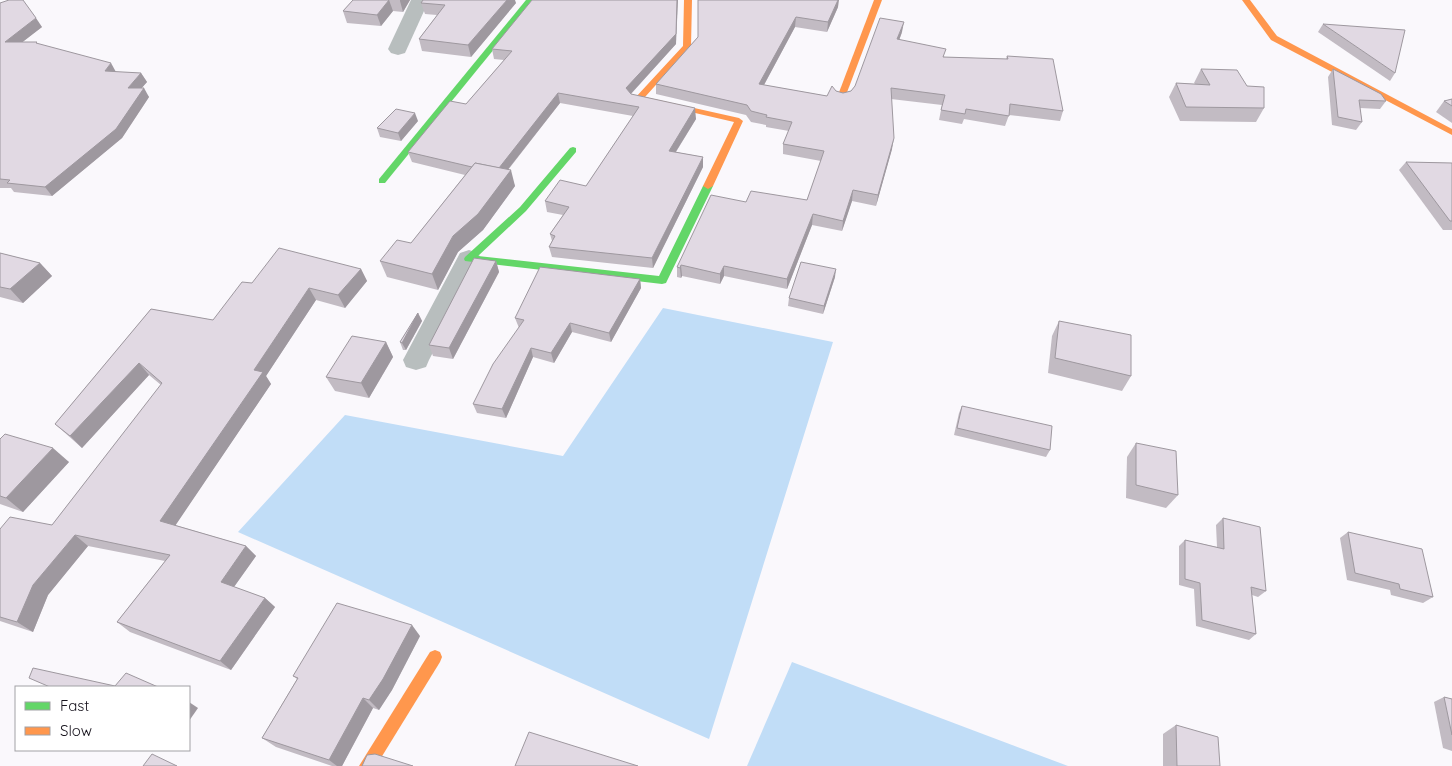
<svg xmlns="http://www.w3.org/2000/svg" width="1452" height="766" viewBox="0 0 1452 766" font-family="Quicksand,sans-serif">
  <style>
    .water { fill: #c1ddf7 }
    .lines { fill: none; stroke-linecap: round; stroke-linejoin: round }
    .street { fill: #b8bebe; fill-rule: evenodd }
    .fast { fill: #63d668; fill-rule: evenodd }
    .slow { fill: #ff974d; fill-rule: evenodd }
    .wall { fill: #c2bbc3 }
    .shaded-wall { fill: #9e989f }
    .building { fill: #e1d9e3; stroke: #9e989f }
  </style>
  <rect width="100%" height="100%" fill="#faf8fc"/>
  <g class="water">
    <path d="M663,308L833,342L709,739L238,532L345,415L563,456Z"/>
    <path d="M792,662L1068,766H747Z"/>
  </g>
  <g class="lines">
    <g class="street">
      <path d="M411,0H429L405,53L398,55L391,53L388,49Z"/>
      <path d="M469,250L478,253L481,259L429,360L426,367L416,370L406,367L403,360L460,253Z"/>
    </g>
    <g class="fast">
      <path d="M526,0H534L385,183H379V179Z"/>
      <path d="M573,147L576,148V152L526,211L478,256L659,276L703,186L708,183L711,184L713,186L666,283L662,284L465,261L464,259L465,257L520,207L570,148Z"/>
    </g>
    <g class="slow">
      <path d="M684,0H692L691,46L645,97L739,118L743,121L713,186L708,189L703,186L734,122L639,100L635,98L683,46Z"/>
      <path d="M874,0H882L846,95L842,97H839L838,95Z"/>
      <path d="M1242,0H1250L1277,36L1452,129V135L1271,40Z"/>
      <path d="M435,650L440,652L442,657L440,662L376,766H359L430,652Z"/>
    </g>
  </g>
  <g class="wall">
    <path d="M353,0H410L403,12L393,11L381,26L347,23L343,11Z"/>
    <path d="M0,3L42,27L22,42L38,44L116,72L141,73L147,82L141,88L149,97L122,138L52,196L14,192L11,188H0Z"/>
    <path d="M421,3H516L471,57L422,51L419,39L437,15L425,14Z"/>
    <path d="M838,7L827,32L795,27L764,85L827,96L836,91L843,93L851,91L902,32L899,40L945,57L1006,59L1007,56L1063,111L1060,121L1009,115L1005,126L964,119L962,124L939,120L942,105L891,99L892,149L876,206L852,201L842,231L812,225L787,289L724,276L720,284L682,276L681,278L677,277V267L746,202L807,200L821,161L783,154V144L789,131L766,127V125L751,122L746,115L656,94V84L698,37Z"/>
    <path d="M1323,24L1395,73L1390,81L1318,32Z"/>
    <path d="M676,44L631,94L696,119L676,152L703,157V167L653,268L552,257L549,247L552,241L550,234L563,215L547,212L545,201L586,186L633,116L560,103L508,170L515,186L483,230L458,252L438,290L387,277L380,261L411,243L465,175L412,162L408,152L466,104L504,60L494,59L492,49Z"/>
    <path d="M1201,69L1247,86L1264,108L1256,122L1180,121L1169,97L1176,83L1195,84L1194,83Z"/>
    <path d="M1333,69L1386,101L1380,109L1360,108L1362,122L1356,130L1332,125L1328,77Z"/>
    <path d="M1452,99V123L1436,112L1444,101Z"/>
    <path d="M418,121L401,141L380,137L377,128Z"/>
    <path d="M1406,162L1452,163V230H1443L1399,170Z"/>
    <path d="M0,253L40,263L52,276L23,303L0,297Z"/>
    <path d="M496,261L499,272L453,359L433,356L429,345Z"/>
    <path d="M361,269L367,281L345,308L316,300L266,376L271,384L175,525L246,546L256,556L234,587L265,598L275,607L231,670L130,632L117,622L165,561L88,546L48,595L33,632L0,621V529L52,525L161,385L149,375L82,448L55,424L151,309L213,320L252,283Z"/>
    <path d="M835,277L823,314L788,306L789,298Z"/>
    <path d="M640,279L641,288L611,342L572,332L554,363L533,357L506,418L477,413L473,404L519,328L515,318Z"/>
    <path d="M418,313L422,321L406,350H403L400,342Z"/>
    <path d="M1059,321L1131,376L1122,391L1048,373L1052,336Z"/>
    <path d="M386,342L393,357L369,398L335,391L326,377Z"/>
    <path d="M962,406L1050,450L1046,457L954,435L959,413Z"/>
    <path d="M0,439L69,462L23,512L0,504Z"/>
    <path d="M1136,443L1178,495L1166,508L1126,498L1127,457Z"/>
    <path d="M1223,518L1266,591L1258,597L1252,595L1256,634L1249,640L1196,626L1194,589L1179,585V546L1185,540L1217,547L1216,525Z"/>
    <path d="M1348,532L1433,597L1423,603L1391,595L1390,590L1347,580L1340,538Z"/>
    <path d="M420,636L392,690L379,710L373,708L342,766H332L276,747L262,738L297,679L293,676Z"/>
    <path d="M1444,697L1452,699V751L1443,748L1434,702Z"/>
    <path d="M1176,725L1220,766H1163V734Z"/>
  </g>
  <g class="shaded-wall">
    <path d="M389,0L393,11L381,26L377,15Z"/>
    <path d="M400,0H410L403,12L400,1Z"/>
    <path d="M507,0H515L516,3L471,57L468,45Z"/>
    <path d="M677,0H678L676,44L627,98L626,88Z"/>
    <path d="M838,0H839L838,7L827,32L828,22Z"/>
    <path d="M796,17L795,27L759,94V84Z"/>
    <path d="M36,18L42,27L11,51L5,42Z"/>
    <path d="M904,22L902,32L896,49L897,39Z"/>
    <path d="M111,63L116,72L105,71Z"/>
    <path d="M141,73L147,82L134,97L128,88Z"/>
    <path d="M144,88L149,97L122,138L52,196L45,187Z"/>
    <path d="M558,93L560,103L498,182L495,172Z"/>
    <path d="M695,108L696,119L670,161L669,151Z"/>
    <path d="M415,113L418,121L401,141L398,133Z"/>
    <path d="M894,138L892,149L876,206L878,195Z"/>
    <path d="M703,157V167L653,268L652,258Z"/>
    <path d="M511,170L515,186L483,230L458,252L438,290L432,274L453,236Z"/>
    <path d="M853,190L852,201L842,231L843,221Z"/>
    <path d="M813,214L812,225L787,289V279Z"/>
    <path d="M496,261L499,272L453,359L449,348Z"/>
    <path d="M40,263L52,276L23,303L10,289Z"/>
    <path d="M681,265L682,276L681,278L680,268Z"/>
    <path d="M724,266V276L720,284V274Z"/>
    <path d="M361,269L367,281L345,308L338,295Z"/>
    <path d="M836,269L835,277L823,314L824,306Z"/>
    <path d="M640,279L641,288L611,342L609,333Z"/>
    <path d="M309,288L316,300L266,376L271,384L171,532L160,521L254,370Z"/>
    <path d="M418,313L422,321L406,350L402,343Z"/>
    <path d="M570,323L572,332L554,363L551,353Z"/>
    <path d="M386,342L393,357L369,398L361,383Z"/>
    <path d="M531,348L533,357L506,418L502,409Z"/>
    <path d="M139,363L149,375L82,448L70,436Z"/>
    <path d="M53,448L69,462L23,512L6,498Z"/>
    <path d="M75,535L88,546L48,595L33,632L17,622L33,585Z"/>
    <path d="M246,546L256,556L231,591L221,582Z"/>
    <path d="M265,598L275,607L231,670L220,661Z"/>
    <path d="M412,625L420,636L392,690L379,710L369,700Z"/>
    <path d="M363,698L373,708L342,766H337L329,760Z"/>
    <path d="M189,702L198,708L189,721Z"/>
  </g>
  <g class="building">
    <path d="M9,0H23L36,18L5,42H37L36,43L111,63L105,71L141,73L128,88H144L116,129L45,187L7,183L10,180L0,179V3Z"/>
    <path d="M353,0H389L377,15L343,11Z"/>
    <path d="M423,0H507L468,45L419,39L445,5L421,3Z"/>
    <path d="M532,0H677L676,34L626,88L631,94L695,108L669,151L703,157L652,258L549,247L555,236L550,234L569,207L545,201L560,180L586,186L639,107L558,93L499,168L475,163L472,167L408,152L450,101L466,104L512,51L492,49Z"/>
    <path d="M698,0H838L828,22L796,17L759,84L827,96L832,86L836,91L843,93L851,91L855,86L880,18L904,22L897,39L946,49L943,57L1008,59L1007,56L1053,59L1063,111L1010,104L1009,116L966,109L965,114L941,110L945,95L891,88L894,138L878,195L853,190L843,221L813,214L787,279L724,266L720,274L681,265L680,268L677,267L711,195L746,202L751,191L807,200L824,151L783,144L792,122L766,117L767,115L751,111L747,105L656,84L698,37Z"/>
    <path d="M1323,24L1405,30L1395,73Z"/>
    <path d="M1201,69L1237,70L1247,86L1264,87V108L1186,107L1176,83L1210,85Z"/>
    <path d="M1333,69L1381,94L1386,101L1359,100L1362,122L1338,117Z"/>
    <path d="M1452,99V106L1444,101Z"/>
    <path d="M396,109L415,113L398,133L377,128Z"/>
    <path d="M1406,162L1452,163V221H1450Z"/>
    <path d="M475,163L511,170L478,214L453,236L432,274L380,261L397,240L411,243Z"/>
    <path d="M279,248L361,269L338,295L309,288L254,370L263,372L160,521L246,546L221,582L265,598L220,661L117,622L170,555L75,535L33,585L17,622L0,617V529L10,517L52,525L162,383L139,363L70,436L55,424L151,309L213,320L242,282L252,283Z"/>
    <path d="M0,253L40,263L10,289L0,287Z"/>
    <path d="M474,258L496,261L449,348L429,345Z"/>
    <path d="M801,262L836,269L824,306L789,298Z"/>
    <path d="M540,267L640,279L609,333L570,323L551,353L531,348L502,409L473,404L493,364L524,320L515,318Z"/>
    <path d="M418,313L402,343L400,342Z"/>
    <path d="M1059,321L1131,335V376L1055,358Z"/>
    <path d="M352,336L386,342L361,383L326,377Z"/>
    <path d="M962,406L1052,426L1050,450L957,428Z"/>
    <path d="M5,434L53,448L6,498L0,496V439Z"/>
    <path d="M1136,443L1176,451L1178,495L1136,485Z"/>
    <path d="M1223,518L1260,527L1266,591L1251,587L1256,634L1202,620L1200,583L1185,579V540L1224,549Z"/>
    <path d="M1348,532L1422,549L1433,597L1400,589L1399,584L1355,573Z"/>
    <path d="M337,603L412,625L383,679L369,700L363,698L329,760L262,738L298,678L293,676Z"/>
    <path d="M33,668L115,686L126,673L158,687H50L29,678Z"/>
    <path d="M1444,697L1452,699V735Z"/>
    <path d="M1176,725L1218,737L1220,766H1177Z"/>
    <path d="M529,732L638,766H515Z"/>
    <path d="M152,754L177,766H143Z"/>
    <path d="M375,754L413,766H362L367,755Z"/>
  </g>
  <rect x="15" y="686" width="175" height="65" fill="#ffffff" stroke="#a2a1a5"/>
  <rect x="25" y="702" width="25" height="8" fill="#63d668" stroke="#a2a1a5"/>
  <text x="60" y="711" font-size="15" fill="#17131d">Fast</text>
  <rect x="25" y="727" width="25" height="8" fill="#ff974d" stroke="#a2a1a5"/>
  <text x="60" y="736" font-size="15" fill="#17131d">Slow</text>
</svg>
